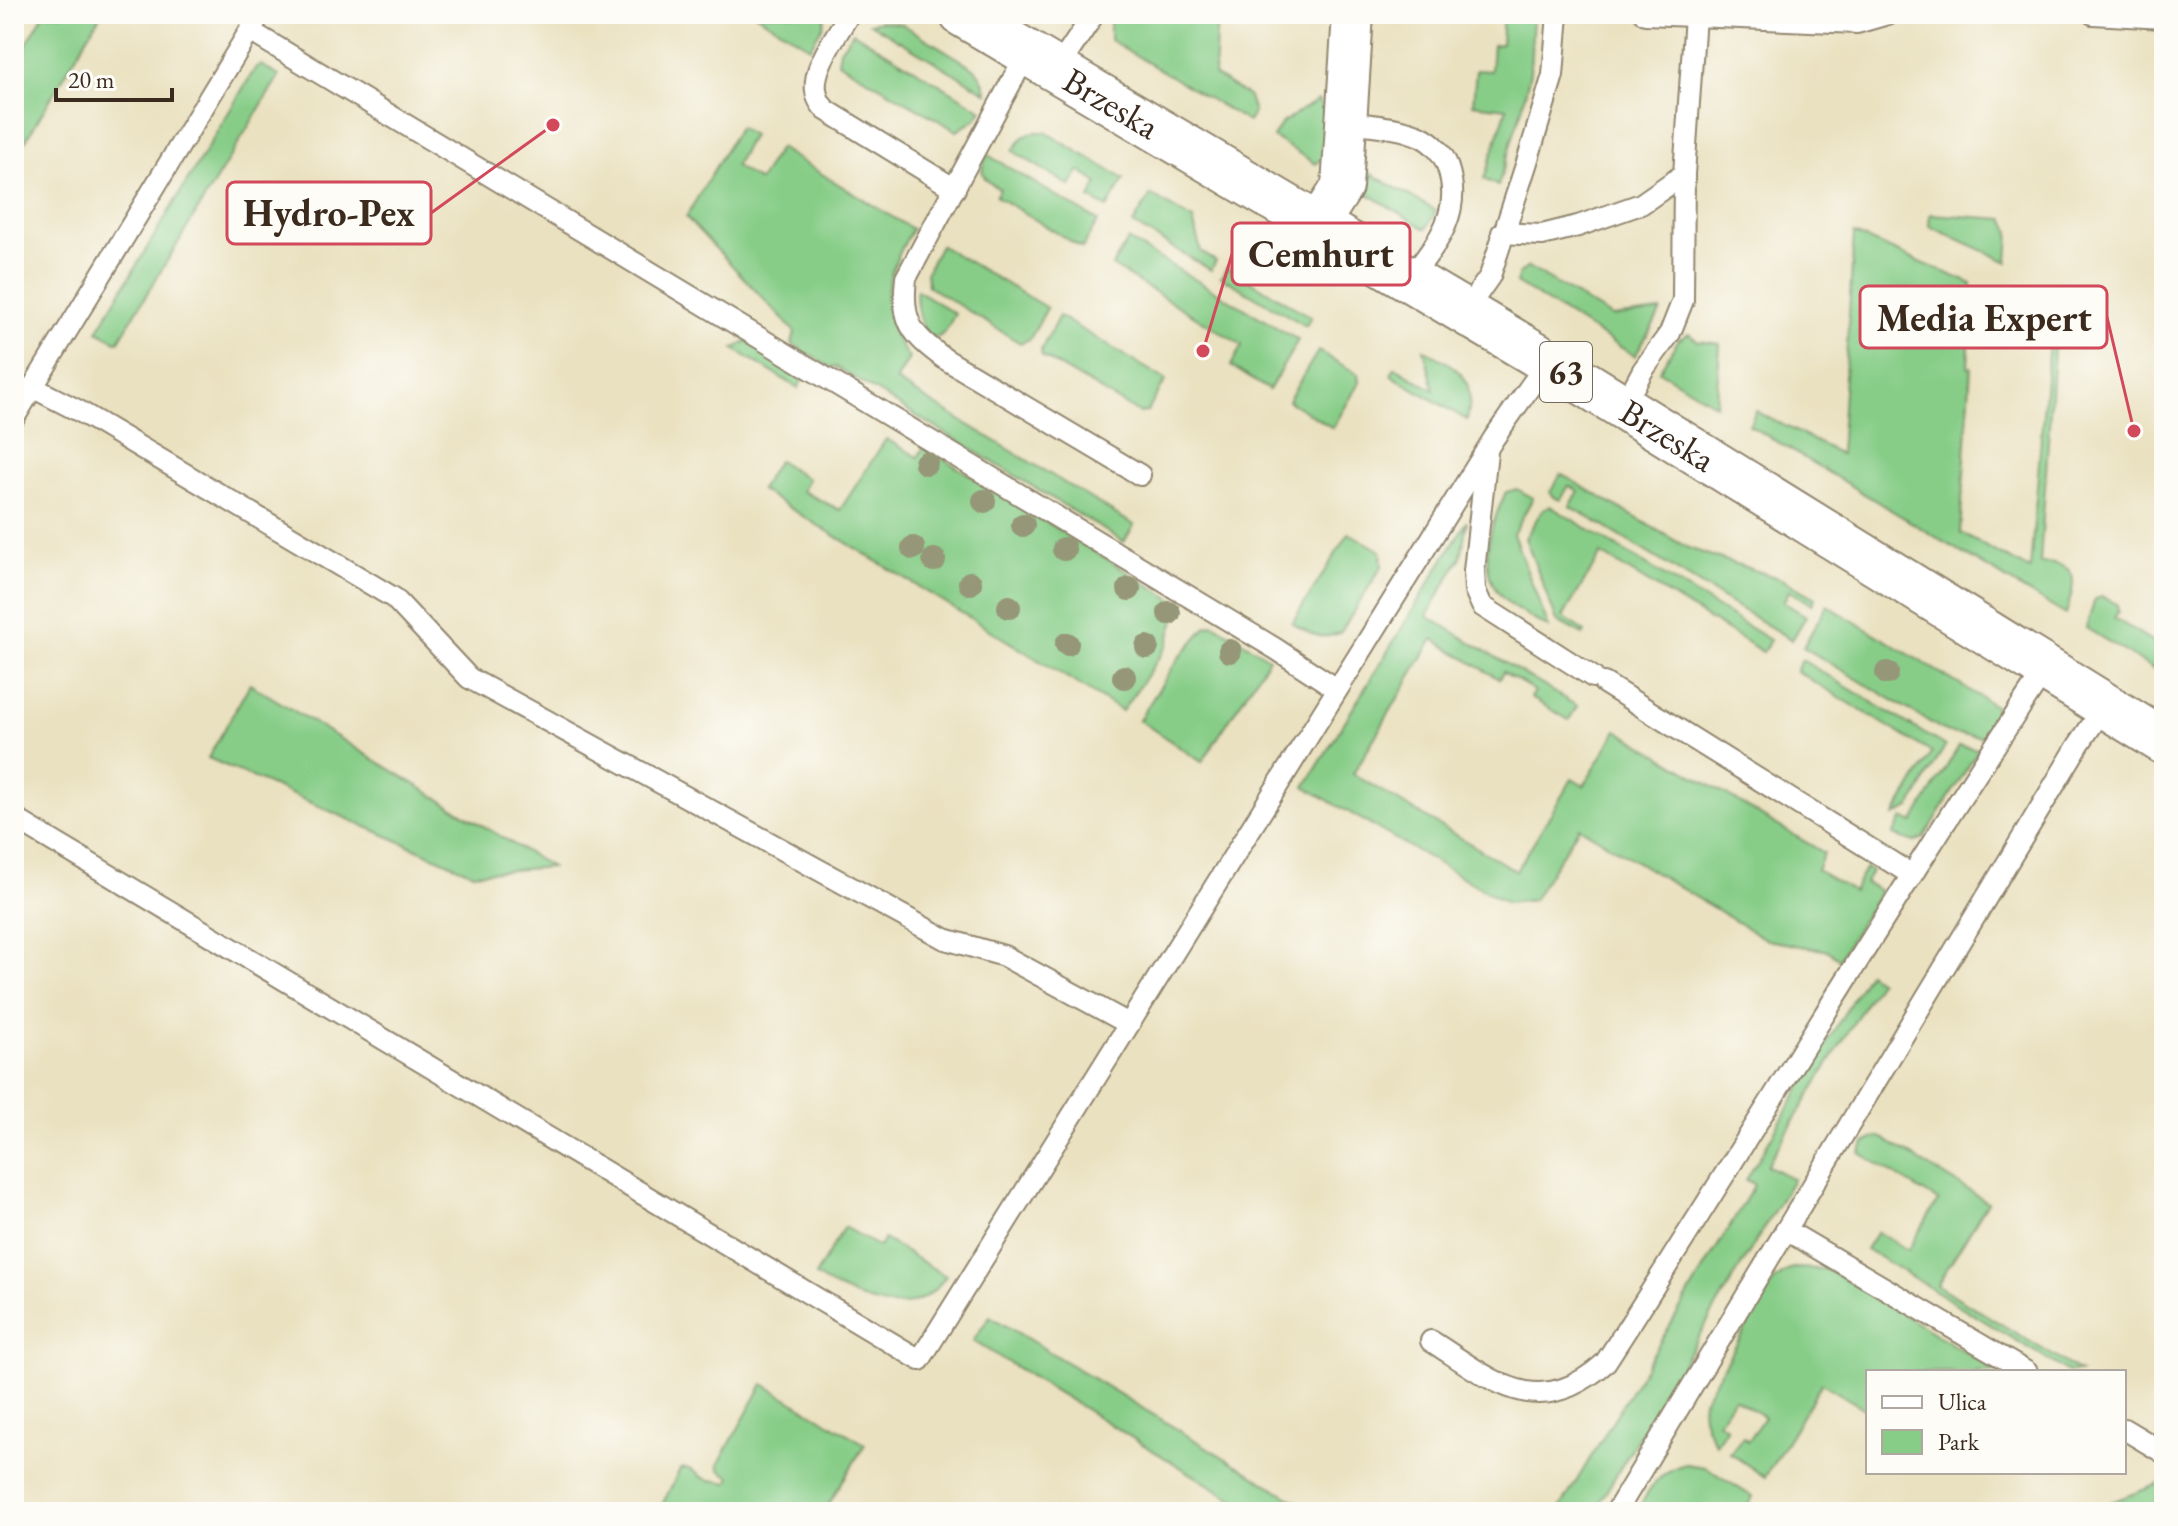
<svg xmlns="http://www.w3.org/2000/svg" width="2178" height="1526" viewBox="0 0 2178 1526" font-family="'EB Garamond',serif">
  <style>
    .green { fill: #87cd88; stroke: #617c53; stroke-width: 2 }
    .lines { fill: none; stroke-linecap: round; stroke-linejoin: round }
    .service-casing { stroke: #92866f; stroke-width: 24 }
    .minor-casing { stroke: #92866f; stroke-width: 44 }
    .primary-casing { stroke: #92866f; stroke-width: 48 }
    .service { stroke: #fff; stroke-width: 20 }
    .minor { stroke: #fff; stroke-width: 40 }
    .primary { stroke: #fff; stroke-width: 44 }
    .tree { fill: #969778 }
    .labels { text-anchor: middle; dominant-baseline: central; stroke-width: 6; stroke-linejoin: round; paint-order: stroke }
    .shield { fill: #fdfcf7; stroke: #75695f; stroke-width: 2 }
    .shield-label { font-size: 34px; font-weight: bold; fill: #3b2a1e }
    .street-label { font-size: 36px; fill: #3b2a1e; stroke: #fdfcf7 }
    .leader { fill: none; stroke: #d1495b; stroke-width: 3 }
    .callout-dot { fill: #d1495b; stroke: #fdfcf7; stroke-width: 3 }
    .callout { fill: #fdfcf7; stroke: #d1495b; stroke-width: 3 }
    .callout-label { font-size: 38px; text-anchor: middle; font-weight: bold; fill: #3b2a1e }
  </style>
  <rect width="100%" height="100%" fill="#fdfcf7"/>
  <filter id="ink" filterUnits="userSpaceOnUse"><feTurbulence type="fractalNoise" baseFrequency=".0125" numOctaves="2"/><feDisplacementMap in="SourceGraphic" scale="16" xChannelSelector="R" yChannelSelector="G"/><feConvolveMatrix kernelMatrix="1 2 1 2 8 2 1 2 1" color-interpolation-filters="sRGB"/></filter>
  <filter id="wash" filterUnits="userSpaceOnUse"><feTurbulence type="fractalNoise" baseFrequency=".006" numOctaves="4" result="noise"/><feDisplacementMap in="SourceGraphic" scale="32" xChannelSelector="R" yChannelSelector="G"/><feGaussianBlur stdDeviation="1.8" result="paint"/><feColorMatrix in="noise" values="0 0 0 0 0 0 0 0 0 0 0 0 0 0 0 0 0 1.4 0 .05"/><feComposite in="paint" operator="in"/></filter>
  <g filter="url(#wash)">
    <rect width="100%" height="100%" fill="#eae1c0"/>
    <g class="green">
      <path d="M44,14H101L14,160V66Z"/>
      <path d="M755,14H823L825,15L823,26L810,47Z"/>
      <path d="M1113,14H1217L1214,75L1249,97L1254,112L1248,122L1110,40V20Z"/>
      <path d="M1503,14L1533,16L1530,72L1522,108L1498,186L1484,179L1507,108L1473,104L1476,70L1491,71L1493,45L1501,44Z"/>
      <path d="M881,21L902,24L974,68L981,76L987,93L870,23Z"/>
      <path d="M853,32L982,110L976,119L957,131L838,62L840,50Z"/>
      <path d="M261,65L279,76L118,342L97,331L256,67Z"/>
      <path d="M1318,100L1338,136L1326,155L1316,164L1273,137L1282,123Z"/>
      <path d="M739,127L752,135L735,166L759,181L779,148L912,229C886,276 873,311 909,358L896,381L1134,525L1124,542L836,367H830L792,344L795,332L686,217Z"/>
      <path d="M1034,132H1045L1124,179L1107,208L1090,198L1098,183L1079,171L1070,186L1013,151L1023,137Z"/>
      <path d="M988,155L1098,221L1082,248L996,196L1000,189C984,181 976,171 988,155Z"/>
      <path d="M1361,168L1436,211L1426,229L1360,189Z"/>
      <path d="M1151,195L1193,220L1201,252L1216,261L1211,270L1133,224Z"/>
      <path d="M1930,214L2004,219L2010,231L2008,262L1929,226Z"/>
      <path d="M1854,234L1972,284L1968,367H1971L1960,533L2030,570L2050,330L2055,334L2040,563C2084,563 2074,583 2066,615L1749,425L1756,411L1840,454Z"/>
      <path d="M1128,240L1298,340L1269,390L1231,366L1242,345L1112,266Z"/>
      <path d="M940,245L1047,308L1030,339L1020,343L928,286L926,273Z"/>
      <path d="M1227,267L1311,317L1306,326L1221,277Z"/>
      <path d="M1528,267L1612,317L1661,311L1635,356L1516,283L1519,274Z"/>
      <path d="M917,290L955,314C951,320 946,333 940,336C921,345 914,301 917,290Z"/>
      <path d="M1059,316L1166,380L1147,412L1139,413L1042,356L1041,350Z"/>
      <path d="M1689,334L1698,341L1720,344L1716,405L1659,371L1679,339Z"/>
      <path d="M747,341L805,375L798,388L734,349Z"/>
      <path d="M1424,349C1458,369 1477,375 1467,420L1391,375L1395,367L1434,390Z"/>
      <path d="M1318,351L1358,374L1359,383L1333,428L1288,401Z"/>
      <path d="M886,439L918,457L924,447L1180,604L1167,646L1122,711L760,490L778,460L808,479L802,491L840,510Z"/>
      <path d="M1561,474L1688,548L1781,579L1815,598L1812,604L1789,591L1783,602L1806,616L1792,640L1570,506L1579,491L1569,486L1560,500L1552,496L1550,492Z"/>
      <path d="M1517,489L1533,498L1513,534L1549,628C1535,620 1519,613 1507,602C1473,573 1490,526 1506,492Z"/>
      <path d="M1550,506L1770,640L1763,652L1601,554L1563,617L1585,632L1583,635L1557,621L1525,538L1543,509Z"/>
      <path d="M1467,521L1461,557L1427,616L1577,706L1569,720L1531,698L1535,691L1503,672L1499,679L1433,639L1353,774L1516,871L1572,779L1584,786L1617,730L1824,853L1817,870L1853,891L1866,868L1871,871L1865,883L1880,891L1839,959L1829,951L1767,940L1579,827L1533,900L1507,903L1305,787Z"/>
      <path d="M1349,533L1381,551L1382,566L1341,632C1321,642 1309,633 1292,623Z"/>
      <path d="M2102,597L2117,604L2118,612L2114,618L2158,645L2153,669L2086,628L2095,599Z"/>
      <path d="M1827,605L1995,706V715L1986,737L1948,733L1803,647Z"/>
      <path d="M1214,624L1269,658L1202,762L1139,720L1178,659L1207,626Z"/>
      <path d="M1802,660L1945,746L1910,808L1894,816L1932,753L1796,671Z"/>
      <path d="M250,684L551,867L472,873L208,758Z"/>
      <path d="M1959,746L1979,749L1924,838L1914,842L1893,835L1903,818L1913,823Z"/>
      <path d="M1868,973L1879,981L1767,1165L1793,1179L1594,1512H1558L1752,1189L1754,1184L1746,1180Z"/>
      <path d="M1876,1137L1882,1138L1988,1202L1937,1285L2080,1372H2068L1866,1249L1877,1232L1908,1250L1938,1201L1860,1153L1865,1143Z"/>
      <path d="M844,1227L879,1247L884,1239L946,1276C912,1327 857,1301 815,1276Z"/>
      <path d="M1792,1268L1824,1269L1833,1272L1998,1372H1868V1411L1822,1383L1765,1477L1730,1453L1743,1437L1748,1441L1764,1417L1734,1398L1718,1422L1727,1427L1716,1444C1707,1430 1700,1418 1703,1401L1774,1281Z"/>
      <path d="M990,1316L1314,1512H1254L973,1341Z"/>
      <path d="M763,1384L865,1444L824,1512H664L660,1509L680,1469C693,1466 695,1475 706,1479C713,1481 721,1481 728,1483L731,1477L720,1470L718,1465Z"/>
      <path d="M1685,1464L1705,1467L1753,1497L1743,1512H1636C1650,1489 1658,1472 1685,1464Z"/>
      <path d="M2164,1482V1512H2085Z"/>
    </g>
  </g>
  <g filter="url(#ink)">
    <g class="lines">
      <g class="service-casing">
        <g id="service">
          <path d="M849,14C834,41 798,83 826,110L955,189"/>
          <path d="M1645,14L1857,23L1888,14"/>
          <path d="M2093,14L2164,18"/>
          <path d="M250,31L1276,649L1337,689"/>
          <path d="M1027,53L906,278C901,322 911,334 945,359L1140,475"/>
          <path d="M1056,71L1094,14"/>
          <path d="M1346,121C1370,126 1397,126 1420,136C1433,142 1444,154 1448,168C1463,214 1436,244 1409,280"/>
          <path d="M1502,233L1542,235L1578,226L1641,204L1684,174L1695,16"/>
          <path d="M1465,312L1490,276L1527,162L1553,75L1558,14"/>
          <path d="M32,387L79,411L394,598L469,678L945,939L1004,956L1129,1024"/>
          <path d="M1623,407L1643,370L1670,333L1683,300L1684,174"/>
          <path d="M14,418L260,14"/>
          <path d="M1487,452L1474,571L1475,590L1482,606L1593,677"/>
          <path d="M1604,683L1912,875"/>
          <path d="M14,818L920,1360L1494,438L1548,361"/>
          <path d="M1786,1230L2027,1372"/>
          <path d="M1431,1341C1494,1381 1537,1423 1605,1363C1754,1133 1893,897 2045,670"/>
          <path d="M2124,1429L2164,1453"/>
          <path d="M1616,1512L2079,744L2104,707"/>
        </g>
      </g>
      <g class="minor-casing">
        <path id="minor" d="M1317,226L1342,187L1353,14"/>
      </g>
      <g class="primary-casing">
        <g id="primary">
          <path id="s1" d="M962,14L1586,384L2164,742"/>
        </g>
      </g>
      <use href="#service" class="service"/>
      <use href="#minor" class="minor"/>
      <use href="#primary" class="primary"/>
    </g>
    <g class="tree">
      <circle cx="926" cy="463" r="12"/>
      <circle cx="984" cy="501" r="12"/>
      <circle cx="1023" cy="525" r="12"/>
      <circle cx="913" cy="548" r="12"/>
      <circle cx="1064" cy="549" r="12"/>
      <circle cx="934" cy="560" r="12"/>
      <circle cx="970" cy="583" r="12"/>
      <circle cx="1129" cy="589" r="12"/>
      <circle cx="1009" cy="607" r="12"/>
      <circle cx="1169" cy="613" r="12"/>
      <circle cx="1067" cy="644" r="12"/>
      <circle cx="1147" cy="647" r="12"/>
      <circle cx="1230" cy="651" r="12"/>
      <circle cx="1887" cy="673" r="12"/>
      <circle cx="1124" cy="677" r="12"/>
    </g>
  </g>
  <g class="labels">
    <rect class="shield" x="1540" y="342" width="52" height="60" rx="6"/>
    <g class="shield-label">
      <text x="1566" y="372">63</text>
    </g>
    <g class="street-label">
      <text stroke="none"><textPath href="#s1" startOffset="174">Brzeska</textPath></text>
      <text stroke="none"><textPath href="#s1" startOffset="822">Brzeska</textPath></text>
    </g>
  </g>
  <path class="leader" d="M553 125L431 213M1203 351L1232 254M2134 431L2107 317"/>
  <g class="callout-dot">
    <circle cx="553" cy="125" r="8"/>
    <circle cx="1203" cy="351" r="8"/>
    <circle cx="2134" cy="431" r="8"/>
  </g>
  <g class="callout">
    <rect x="227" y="182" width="204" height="62" rx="8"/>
    <rect x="1232" y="223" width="178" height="62" rx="8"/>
    <rect x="1860" y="286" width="247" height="62" rx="8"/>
  </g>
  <g class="callout-label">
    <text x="329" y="226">Hydro-Pex</text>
    <text x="1321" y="267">Cemhurt</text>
    <text x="1984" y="331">Media Expert</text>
  </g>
  <rect width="2178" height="1526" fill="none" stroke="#fdfcf7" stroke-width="48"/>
  <rect x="1866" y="1370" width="260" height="104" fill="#fdfcf7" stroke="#afa8a0" stroke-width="2"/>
  <rect x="1882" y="1396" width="40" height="12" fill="#ffffff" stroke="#afa8a0" stroke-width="2"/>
  <text x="1938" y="1410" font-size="24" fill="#3b2a1e">Ulica</text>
  <rect x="1882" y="1430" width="40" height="24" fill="#87cd88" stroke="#afa8a0" stroke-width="2"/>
  <text x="1938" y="1450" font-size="24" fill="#3b2a1e">Park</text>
  <path d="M56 88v12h116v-12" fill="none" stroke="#3b2a1e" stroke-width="4"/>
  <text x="68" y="88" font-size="24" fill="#3b2a1e" stroke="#fdfcf7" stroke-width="6" paint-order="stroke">20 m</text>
</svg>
